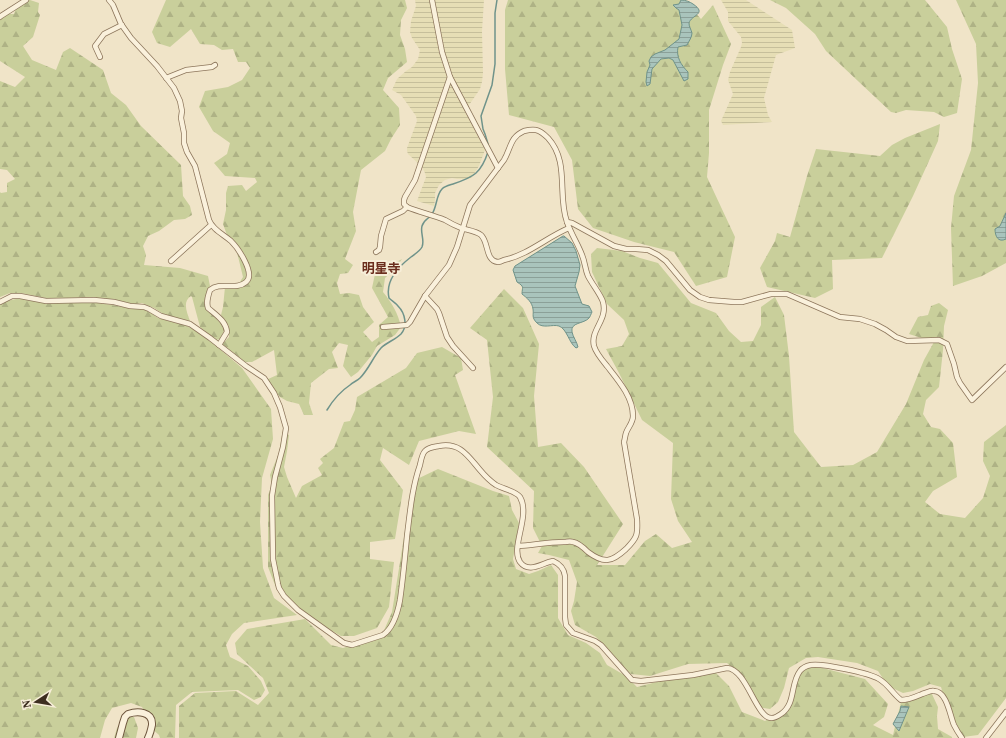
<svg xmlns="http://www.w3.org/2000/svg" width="1006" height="738" viewBox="0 0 1006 738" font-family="'Source Serif 4','Noto Sans JP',serif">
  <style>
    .farmland { fill: url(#farmland-rules) }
    .forest { fill: url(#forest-firs) }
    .water { fill: url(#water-rules); stroke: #6f938a }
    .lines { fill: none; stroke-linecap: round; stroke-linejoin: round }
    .stream { stroke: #6f938a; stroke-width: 1.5 }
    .street-casing { stroke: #8d765c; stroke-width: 6 }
    .secondary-casing { stroke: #6f573f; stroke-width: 8 }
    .street { stroke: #faf1dc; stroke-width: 4.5 }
    .secondary { stroke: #faf1dc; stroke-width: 6 }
    .labels { text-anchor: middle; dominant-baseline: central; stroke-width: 4; stroke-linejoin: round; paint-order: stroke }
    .quarter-label { font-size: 13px; font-weight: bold; fill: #6b2e1e; stroke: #f7eed8 }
  </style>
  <defs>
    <pattern id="farmland-rules" width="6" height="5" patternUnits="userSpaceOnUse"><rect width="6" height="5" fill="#e6deb5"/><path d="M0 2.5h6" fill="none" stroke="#c6bf9b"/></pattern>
    <pattern id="forest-firs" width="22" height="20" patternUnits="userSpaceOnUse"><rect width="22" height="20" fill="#c9cf9b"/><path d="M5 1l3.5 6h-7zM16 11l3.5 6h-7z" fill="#aeb285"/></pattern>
    <pattern id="water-rules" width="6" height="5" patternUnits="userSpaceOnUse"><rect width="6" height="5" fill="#a9c4bc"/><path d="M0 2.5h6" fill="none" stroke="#8ba098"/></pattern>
  </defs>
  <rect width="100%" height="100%" fill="#f0e4c8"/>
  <g class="farmland">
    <path d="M415,0H484L482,31L483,73L482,82L480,89L465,111L485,150L479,166L472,177L469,179H457L452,178L445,180L439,185L435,193V200L434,206L417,201L426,177L425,173L422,167L408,154L407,151V148L417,121L416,116L401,95L392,90L397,79L406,71L412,67L418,59L420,50L412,38L410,32L411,21L416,6Z"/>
    <path d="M721,0H746L792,30L795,48L776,55L764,98L768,115L772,122L723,125L721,121L733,94L728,80L730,72L741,47L742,43L741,37L728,21V12Z"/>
  </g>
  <g class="forest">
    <path d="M22,0H30L39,3L38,12L40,15L33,37L23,46L32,60L56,70L63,52L70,48L103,70L111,93L126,105L141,126L181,165L183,196L190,206L192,215L185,219L174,220L159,231L148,236L143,246L146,255L144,265L180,268L208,276L210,286L204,303L208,310L224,326V331L220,339L216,340L200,327L192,297L191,296C182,302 187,312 190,321L165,315L154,308L142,303L135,304L124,303L107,299L88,297L68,298H46L21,293H10L0,297V192L1,193L7,192V183L15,179L7,170L0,169V81L15,87L25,77L0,61V14H14L16,8Z"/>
    <path d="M166,0H405L407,8L401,20L400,35L405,49L407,62L388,78L383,90L399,108L400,125L391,139L385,151L361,170L353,212L356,231L345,259L353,265L348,273L340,274L337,283L340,294L349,293L359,295L363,307L374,322L363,332L372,342L379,337V325L388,317L372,288L375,274L402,259L396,267L385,278L383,292C392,303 398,313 401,327L395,335L377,346L372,355L358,372L351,377L343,366L348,345L339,343L332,352L338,368L329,369L311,383L309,403L313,415H304L299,404L287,401L280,397L266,380L277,375L274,350L252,362H245L222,344L229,337V326L221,315L223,307L225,287L238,285L243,277L235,244L227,235L223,224L226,210V193L228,186L242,185L246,191L257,182L255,178L225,176L214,163L227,154L230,143L213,131L199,107L205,91L228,87L242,80L250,68L246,62H238L233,49L222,50L214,45L200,44L191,29L170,47L157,43L152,32Z"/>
    <path d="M508,0H684L701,19L713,5L731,44L723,65L709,110V153L707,177L735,237L727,277L696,286L674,252L634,242L593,228L578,209L572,160L554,127L509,115L505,69V10Z"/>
    <path d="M770,0H925L947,27L952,49L962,79L957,113L944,117L934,112L906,110L896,113L891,112L826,51L815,34L786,8Z"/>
    <path d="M956,0H1006V263L982,276L953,286L951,228L954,196L971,150L978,83L976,44Z"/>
    <path d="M940,124L938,141L913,196L882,258L832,260L833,289L815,298L767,287L760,268L775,241L777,233L790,237L807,176L816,149L880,156L892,145L905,138Z"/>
    <path d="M597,248L622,251L640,258L658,263L691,303L716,313L729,331L741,342L753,341L761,325V307L775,297L784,315L789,356L794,432L821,467L853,465L877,452L906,404L924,360L934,342L909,334L918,317L928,315L931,306L939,303L948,310L944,326L943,350L939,387L926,400L923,414L931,427L940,429L953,443L957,477L933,491L925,502L940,514L965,518L983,498L990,476L983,461L984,442L1006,425V698L978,735L963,737L951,720L941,687L930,684L913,691L903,693L888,686L878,671L857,663L818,657L806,658L789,668L784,688L778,702L770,709L757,707L742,677L727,663L688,664L650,676L631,674L616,662L607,648L596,637L575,625L571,611L574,601L577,582L569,560L549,555L538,553L542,546L533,528L534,491L487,447L493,397L487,340L470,328L504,289L523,308L539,344L534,396L538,447L561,443L584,467L623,524L597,565H625L645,541L656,534L672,548L692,542L678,521L671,499L673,443L642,420L619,373L606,349L622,346L629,334L624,320L607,304L592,272L591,254Z"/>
    <path d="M24,298L91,302L133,308H144L158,318L185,325L202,334L242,368L271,409L273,439L262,478L260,522L263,568L274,598L297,615L244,623L232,634L226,645L230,657L248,666L261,681L265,690L261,697L254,700L238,690L192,692L176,705L175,738H160L159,735L150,727V720L142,707L131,703L112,708L105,720L100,738H0V304C7,300 16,299 24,298Z"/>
    <path d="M442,347L461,358L463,370L455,375L476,434L459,431L419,441L409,465L383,448L380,460L403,490L395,539L370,542V559L394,562L389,607L377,628L354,636H341L315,621L288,602L275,585L268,567V495L272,485L270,475L279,453L283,430L289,435L287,451L284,467L287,477L296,498L302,486L322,475L318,468L323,463L320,459L334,448L344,422L350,421L355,410L357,397L406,368L417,353Z"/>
    <path d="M438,469L493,491L509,496L512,510L519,523L513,559L516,569L529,574L538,571L551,565L558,575V618L568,635L586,643L600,653L607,665L626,676L637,687L684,675L714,671L729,686L742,712L765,721L785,708L799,671L811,665L865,679L888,704L884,717L873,725L893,735L901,702L931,692L938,707L937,716L938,729L952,737V738H179V706L195,693L236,691L258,705L269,693L263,678L237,654L235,643L247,629L305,619L331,645L343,648L382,635L392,612L413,481Z"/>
    <path d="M129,717H134L138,728L136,738H114L117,728L122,720Z"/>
  </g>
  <g class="water">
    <path d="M681,0C686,0 690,2 693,4C708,14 691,15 689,23C689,27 691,29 692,33C692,37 689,41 687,45L678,47C676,57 681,65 688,72V79L684,81L673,60L669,58L661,59L652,69L650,84L647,86L646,82L647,72L650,65L649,61L651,57L655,54L665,50L679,39L682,25L679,10L676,8L673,5L679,4Z"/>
    <path d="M1006,213V239C998,243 995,236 995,229L1000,226Z"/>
    <path d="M563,236H564L572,243L576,251L580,265L579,272L575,286L582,304L589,306L592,312C591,314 590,317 589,318C584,324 570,322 572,332C573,337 577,342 578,347L576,348C569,343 567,329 559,326C552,324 543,329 537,323C531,317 534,315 533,309C532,302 527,298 522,294C522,287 525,287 517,282L513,270L515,266Z"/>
    <path d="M901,706L909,707L899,731L893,724L900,711Z"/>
  </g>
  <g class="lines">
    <g class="stream">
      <path d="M488,144L485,134L483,129L481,116L492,85L495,64V13L497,0"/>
      <path d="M327,410C333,400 341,391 350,385C353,382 357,381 360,378C369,369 373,357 381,348C387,342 395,340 401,334C408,326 405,313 398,306C396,303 392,301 389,298C385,281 398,267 411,257C415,254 420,251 422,247C425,240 420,233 422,226C424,219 429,219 432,214C437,207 436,195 442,189C445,186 450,185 453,184C474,177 481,173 488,152"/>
    </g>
    <g class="street-casing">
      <g id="street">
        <path d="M109,0L113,5L121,24L131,38L157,66L174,88L180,101L182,111L181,118L184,133V143L187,152L195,166L209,220C213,230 223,234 231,241C238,248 256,274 246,282C236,291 220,281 210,290C208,296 206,302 208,308C216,315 226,321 227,332L219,345"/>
        <path d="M432,0L442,52L450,77L498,168"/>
        <path d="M0,17L1,16L26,0"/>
        <path d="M100,57L95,46L104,34L122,25"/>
        <path d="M450,77L415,180L405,197L404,200V204L407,207C419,212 432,215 445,220C450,223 456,226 461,228C467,230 476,231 481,235C489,242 485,261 498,262C500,262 502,261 504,260C528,255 547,237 569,228"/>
        <path d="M166,78L186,70L212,67L215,65"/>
        <path d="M567,222L572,223L614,246L626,249H636L648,250L658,255L666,261L690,290L700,297L709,300L734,302H742L771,294H787L840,317L860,319L875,324L886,330L896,337L907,341L939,340L947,344L954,364L957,377L960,383L972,400L1006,367"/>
        <path d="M376,252L379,250L380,247L381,236L386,219L403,211L407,207"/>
        <path d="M171,261L211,225"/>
        <path d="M425,296L437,309L439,313L447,337L453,346L473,368"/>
        <path d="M0,302L12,296H20L46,301L94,300L114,302L130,306L144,307L149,309L161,316L190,324L210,338L246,366L264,378L274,393L280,407L286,428L283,447L275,477L272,496L273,559L278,584L279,588L284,596L298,610L344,643L352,645L383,635C393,628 398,611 400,600C403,579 405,557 407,536C410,512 412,488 420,465C421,460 422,454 425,451C429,447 434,447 439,446C460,442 468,456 480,470C485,476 490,481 496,485C503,489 516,491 520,497C531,516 510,547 520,562C529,574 542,563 553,561C560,564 564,568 565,576V617L566,625L573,633L595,641L601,645L632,680L641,681L693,675L727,668C747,669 756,719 772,718C775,718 778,716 781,714C796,704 790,684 800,671C803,667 806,666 811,665C822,663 869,673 879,679C888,684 893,694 901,700C909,700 915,697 922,694C926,693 931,690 934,691C947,691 950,716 954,725C956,729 959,734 962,738"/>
        <path d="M383,327L407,325L410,322L425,296L449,265L457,247L470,205L504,160C511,148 510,137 524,131C528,130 532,129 536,130C541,131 544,134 548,138C570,162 557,195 567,222C571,234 578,244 582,255C585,262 585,269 588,276C592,284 601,295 603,302C608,320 590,330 594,346C596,353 602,360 607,366C618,380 633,397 633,416C633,423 628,427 626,433C625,436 625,439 624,442L637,519C638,535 637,538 626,549C612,562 604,564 588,552C584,548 579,543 573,542C570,541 567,542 564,542C549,542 533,545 518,546"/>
        <path d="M986,738L1006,712"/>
      </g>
    </g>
    <g class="secondary-casing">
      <path id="secondary" d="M119,738L123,723L125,717L128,714C137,711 153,711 152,725C151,730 150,734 148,738"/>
    </g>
    <use href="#street" class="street"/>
    <use href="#secondary" class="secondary"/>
  </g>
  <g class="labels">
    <g class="quarter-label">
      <text x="381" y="268">明星寺</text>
    </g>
  </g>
  <g transform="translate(36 702) rotate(258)" stroke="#f7eed8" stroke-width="3" paint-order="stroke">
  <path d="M0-3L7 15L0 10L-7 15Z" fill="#3d2e20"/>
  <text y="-6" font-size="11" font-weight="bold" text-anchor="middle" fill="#3d2e20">N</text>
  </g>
</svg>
